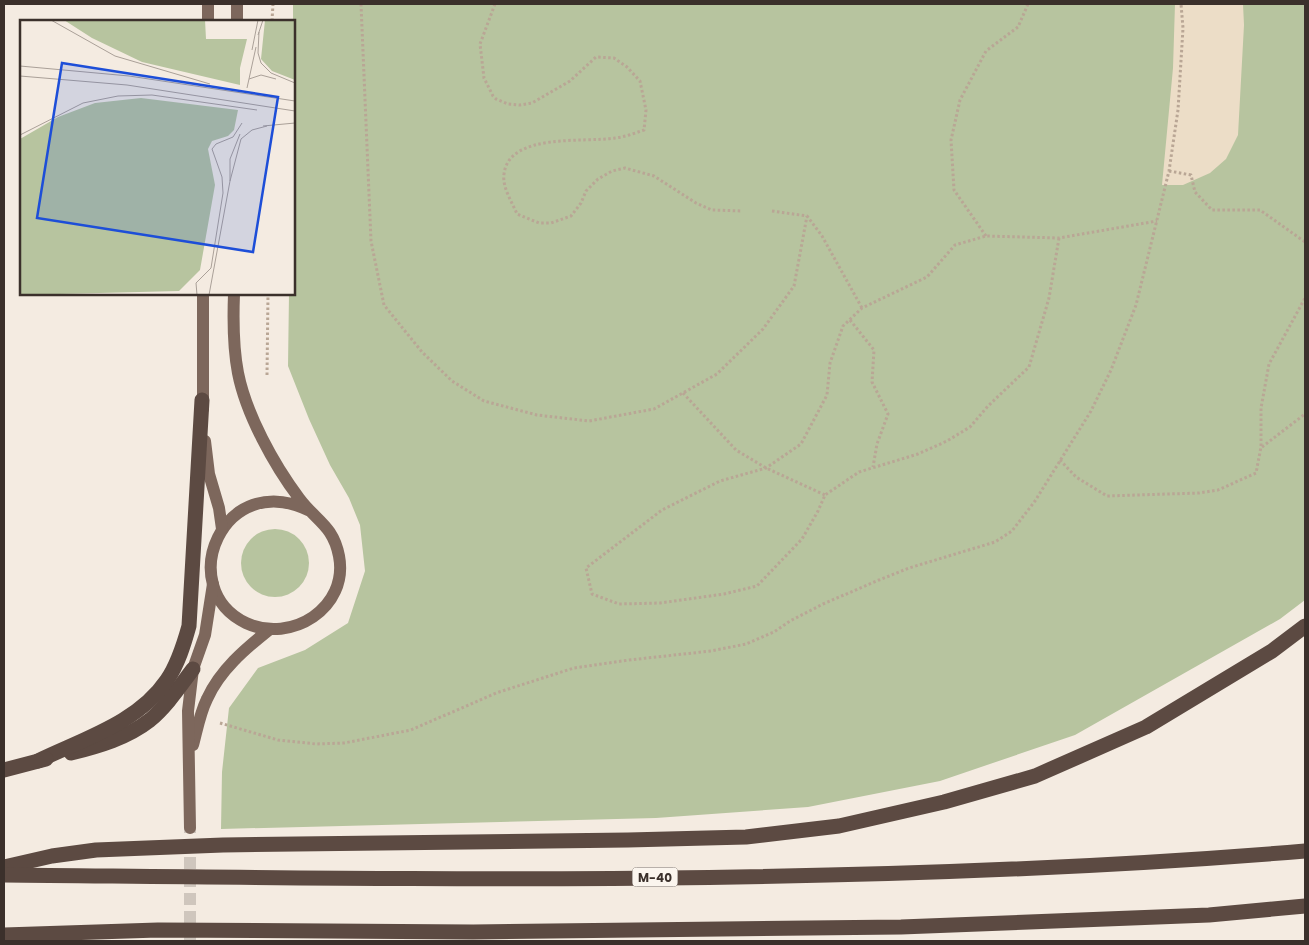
<svg xmlns="http://www.w3.org/2000/svg" width="1309" height="945" viewBox="0 0 1309 945" font-family="Poppins,sans-serif">
  <style>
    .green { fill: #b7c49f }
    .plaza { fill: #ecddc7 }
    .lines { fill: none; stroke-linecap: round; stroke-linejoin: round }
    .major-tunnel { stroke: #cfc6bd; stroke-width: 12; stroke-dasharray: 12 6; stroke-linecap: butt }
    .path { stroke: #b9a695; stroke-width: 3; stroke-dasharray: 2.5 2.5; stroke-linecap: butt }
    .major { stroke: #7d675c; stroke-width: 12 }
    .highway { stroke: #5c4a42; stroke-width: 15 }
    .labels { text-anchor: middle; dominant-baseline: central; stroke-width: 4; stroke-linejoin: round; paint-order: stroke }
    .shield { fill: #fbf5ee; stroke: #756b66; stroke-width: 1 }
    .shield-label { font-size: 12px; font-weight: bold; fill: #3b302b }
    .inset-road { fill: none; stroke: #aaa098; stroke-width: 1 }
    .view { fill: #1d4ed8; fill-opacity: 0.15; stroke: #1d4ed8; stroke-width: 2.5 }
    .inset-edge { fill: none; stroke: #3b302b; stroke-width: 2.5 }
  </style>
  <rect width="100%" height="100%" fill="#f4ebe1"/>
  <g class="green">
    <path d="M293,4H1305V600L1280,619L1075,735L940,781L808,807L656,818L221,829L222,772L229,708L258,668L305,650L348,623L365,571L360,525L349,498L330,465L309,419L288,366L289,294H294Z"/>
    <circle cx="275" cy="563" r="34"/>
  </g>
  <path class="plaza" d="M1175,4H1243L1244,25L1238,135L1226,159L1210,173L1183,185H1162L1173,68Z"/>
  <g class="lines">
    <path class="major-tunnel" d="M190,941V828"/>
    <g class="path">
      <path d="M361,4L371,241L384,305L422,352L452,381L484,401L537,415L589,421L654,409L717,374L763,329L794,286L807,216"/>
      <path d="M495,4L480,44L484,78L493,96L496,99L508,104L520,105L532,103L570,81L596,57L614,58L627,67L640,81L646,110L644,130C635,133 625,137 615,138C585,143 509,132 504,174C502,187 512,202 517,214L539,223H551L571,216L581,203L586,191L598,179L612,171L625,168L654,176L696,203L712,210L742,211"/>
      <path d="M272,21L273,4"/>
      <path d="M1169,171L1191,175L1195,192L1212,210H1260L1305,242"/>
      <path d="M772,211L807,216L822,236L862,308"/>
      <path d="M986,236L954,190L951,140L960,100L986,51L1018,27L1028,4"/>
      <path d="M1059,238L1049,298L1029,367L988,406L970,427L947,441L918,454L859,472L825,495L818,511L802,539L757,586L724,594L660,603L619,604L592,594L586,568L662,510L720,481L766,468L801,444L827,395L830,363L843,326L862,308L927,277L955,245L986,236L1059,238L1157,221"/>
      <path d="M850,320L874,350L872,382L888,414L877,444L873,467"/>
      <path d="M267,375L268,294"/>
      <path d="M683,393L736,450L766,468L825,495"/>
      <path d="M1262,447L1305,414"/>
      <path d="M1060,460L1076,477L1107,496L1199,493L1218,490L1256,473L1261,447V408L1269,364L1305,298"/>
      <path d="M220,723L278,740L316,744L344,743L411,730L496,693L574,668L629,660L711,651L746,644L774,632L790,621L823,604L879,580L909,568L995,542L1012,531L1035,501L1091,411L1111,370L1136,305L1169,171L1178,110L1183,28L1181,4"/>
    </g>
    <g class="major">
      <path d="M237,4V21"/>
      <path d="M208,21V4"/>
      <path d="M234,294C233,320 233,347 238,373C246,414 274,465 299,498C316,521 333,525 339,556C349,608 291,644 246,623C173,588 223,467 310,511"/>
      <path d="M203,409V294"/>
      <path d="M205,441L209,474L219,508L222,529"/>
      <path d="M193,745C197,730 200,713 207,699C220,670 245,649 270,629"/>
      <path d="M190,828L188,711L193,669L205,635L213,584"/>
    </g>
    <g class="highway">
      <path d="M71,753C99,746 127,738 150,720C167,706 180,686 193,669"/>
      <path d="M38,761C83,739 138,723 167,680C178,664 184,644 189,626L202,400"/>
      <path d="M4,770L46,759"/>
      <path d="M4,867L52,856L96,850L223,845L628,840L746,837L839,826L944,802L1035,776L1146,727L1272,651L1305,626"/>
      <path d="M4,875C438,879 872,887 1305,851"/>
      <path d="M4,935L158,930L473,932L901,927L1209,915L1305,906"/>
    </g>
  </g>
  <g class="labels">
    <rect class="shield" x="632.5" y="867.5" width="45" height="19" rx="4"/>
    <g class="shield-label">
      <text x="655" y="877">M-40</text>
    </g>
  </g>
  <g transform="translate(20 20)">
    <rect width="275" height="275" fill="#f4ebe1"/>
    <path d="M44,0H185L186,19H227L220,48V65L122,42L72,18ZM245,0H275V60L252,51L241,39ZM121,78L218,90L214,110L208,116L192,121L188,129L195,165L180,250L159,271L0,275V119L38,97L75,83Z" fill="#b7c49f"/>
    <path class="inset-road" d="M31,0L95,36L190,64M239,12L238,33L241,43L251,53L275,63M238,15L243,0M232,30L238,0M0,46L109,56L275,81M0,56L107,65L275,91M229,59L241,55L256,59M227,68L236,27M243,106L275,103M0,115L63,83L98,76L132,75L237,90M210,161L221,119L232,110L247,106M177,275L176,263L191,248L203,173L202,157L192,129L196,124L213,117L222,103M189,275L210,161V139L220,114"/>
    <path class="view" d="M42,43L258,77L233,232L17,198Z"/>
    <rect width="275" height="275" class="inset-edge"/>
  </g>
  <rect width="1309" height="945" fill="none" stroke="#3b302b" stroke-width="10"/>
</svg>
